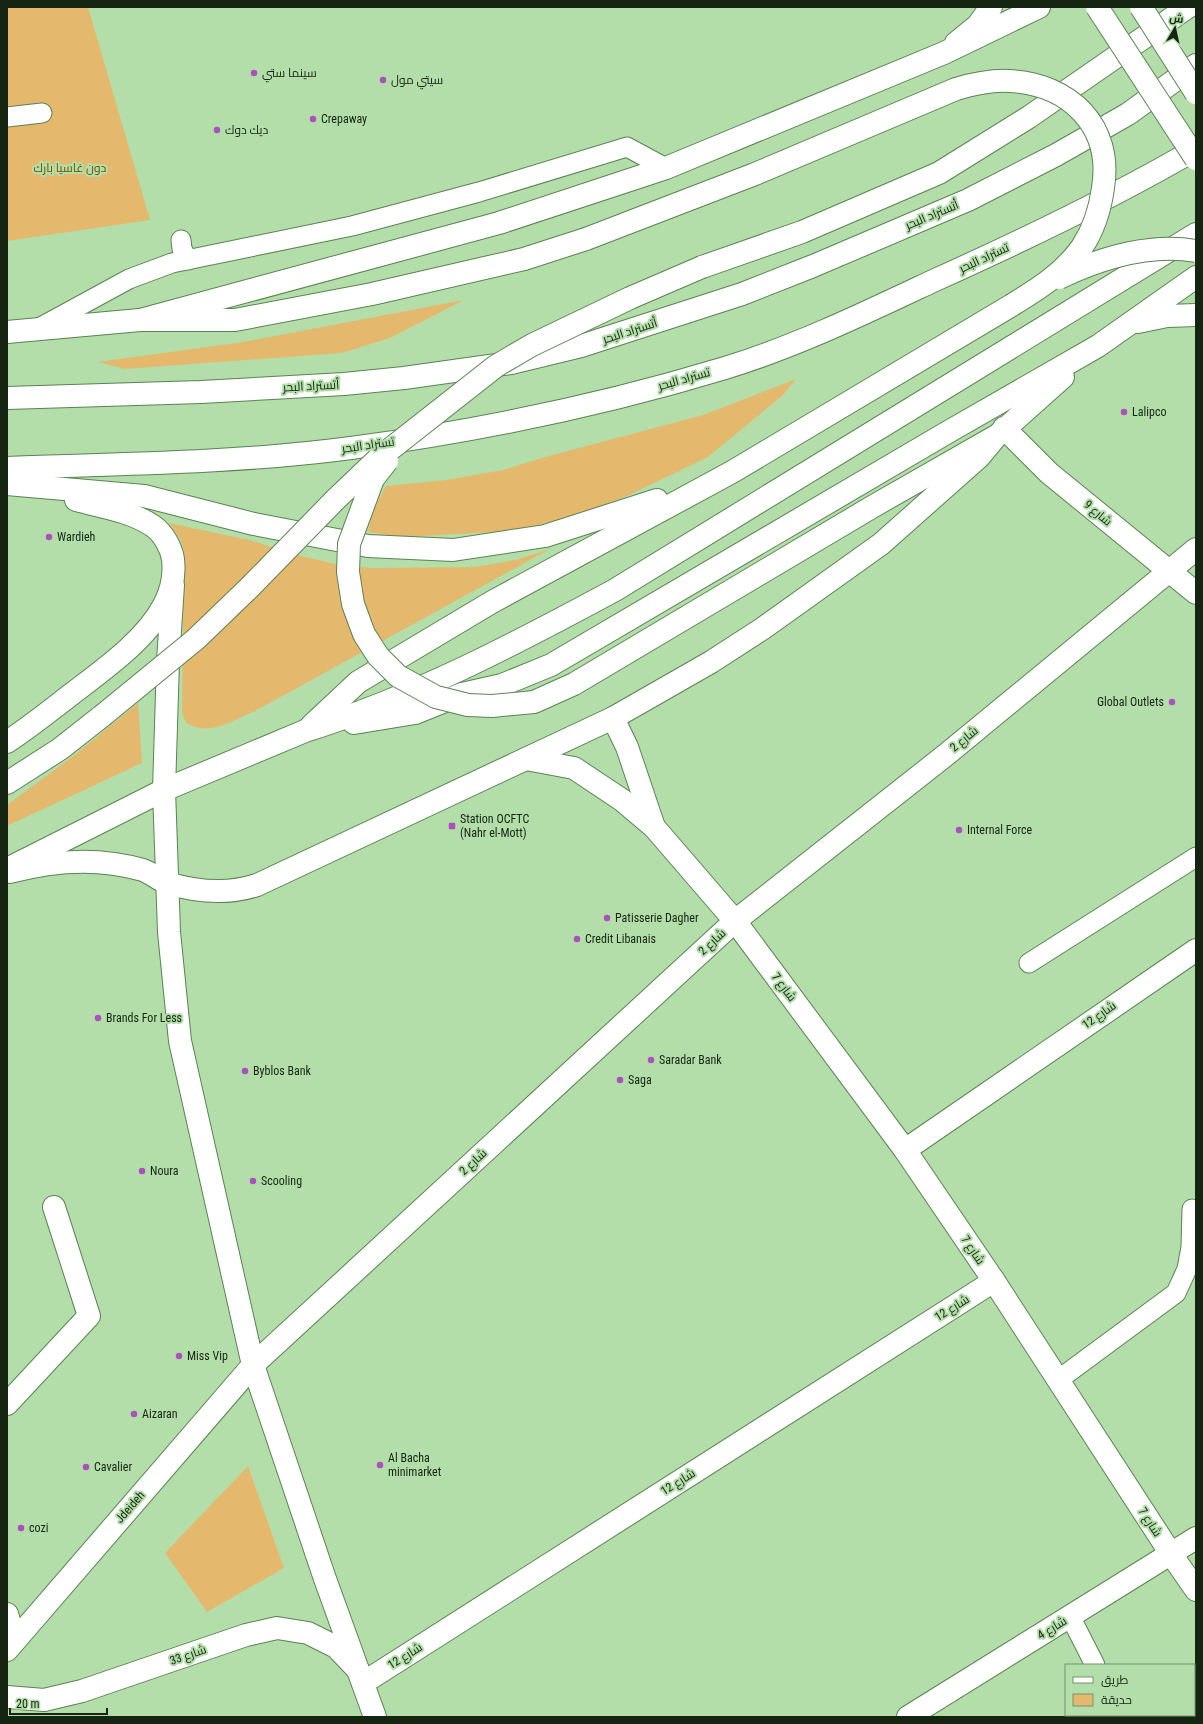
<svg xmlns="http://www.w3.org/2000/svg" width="1203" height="1724" viewBox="0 0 1203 1724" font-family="'Roboto Condensed',Cairo,sans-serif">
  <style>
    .green { fill: #e5b96d }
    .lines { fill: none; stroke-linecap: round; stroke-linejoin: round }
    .service-casing { stroke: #5b8253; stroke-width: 21 }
    .minor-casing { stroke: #5b8253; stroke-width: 24 }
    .tertiary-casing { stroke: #5b8253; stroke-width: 24 }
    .motorway-casing { stroke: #5b8253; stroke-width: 24 }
    .service { stroke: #fff; stroke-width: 19 }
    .minor { stroke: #fff; stroke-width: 22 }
    .tertiary { stroke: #fff; stroke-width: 22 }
    .motorway { stroke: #fff; stroke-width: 22 }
    .motorway-bridge-casing { stroke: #5b8253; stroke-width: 24; stroke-linecap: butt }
    .motorway-bridge { stroke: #fff; stroke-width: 22 }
    .poi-dot { fill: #aa51bd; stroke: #b3deaa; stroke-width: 1.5 }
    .labels { text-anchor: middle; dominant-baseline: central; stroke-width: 4; stroke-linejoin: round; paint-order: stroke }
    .poi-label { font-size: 12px; fill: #152512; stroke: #b3deaa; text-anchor: start }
    .park-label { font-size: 12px; fill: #725000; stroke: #b3deaa }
    .street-label { font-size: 12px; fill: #152512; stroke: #b3deaa }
  </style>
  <rect width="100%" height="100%" fill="#b3deaa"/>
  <g class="green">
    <path d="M7,7H88L150,220L7,241Z"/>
    <path d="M464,300L390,338L342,353L125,369L98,362L243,342Z"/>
    <path d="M796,379L782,396L708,457L627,496L577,516L529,527L495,532L422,536H395L368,532L373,510L386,486L446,480L503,470L545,457L703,415Z"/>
    <path d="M169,523L249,540L297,555L335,564L371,568L475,567L515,560L550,549L255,711C231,721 210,737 186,723L182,713L184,550L180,539Z"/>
    <path d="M138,703L142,763L7,826V805L76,754Z"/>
    <path d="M248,1466L284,1568L207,1612L165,1553Z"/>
  </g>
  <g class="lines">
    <g class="service-casing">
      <g id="service">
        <path d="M7,117L42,113"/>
        <path d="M181,240L182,249L188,260"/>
        <path d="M39,328L129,279L172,263L352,226L479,192L627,147L666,168"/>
        <path d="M1029,963L1196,857"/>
        <path d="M1058,1380L1176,1293L1187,1269L1191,1247L1192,1209"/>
        <path d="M1070,1616L1095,1665"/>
        <path d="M1120,1715L1121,1717"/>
      </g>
    </g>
    <g class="minor-casing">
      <g id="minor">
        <path d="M1004,428L1049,473L1196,593"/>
        <path d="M905,1150L1196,950"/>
        <path d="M7,1404L89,1316L54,1207"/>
        <path d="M7,1614L15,1640"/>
        <path d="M363,1683L994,1281"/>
        <path d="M7,1697L44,1700L82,1691L246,1635L277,1628L308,1633L336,1647L358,1670"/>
      </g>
    </g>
    <g class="tertiary-casing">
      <g id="tertiary">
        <path d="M956,43L978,25L991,7"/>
        <path d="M173,585L168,661L164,790L169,932L180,1041L253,1365L324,1576L375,1717"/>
        <path d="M613,718L627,747L654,827"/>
        <path d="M526,759L574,768L622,800L654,827L735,921L905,1150L994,1281L1171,1554L1196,1590"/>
        <path d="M10,872C54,860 98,857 143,870C151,873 159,880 167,883C197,892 227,895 257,885L613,718L711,662L762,629L881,544L979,457L994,439"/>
        <path d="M7,1650L253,1365L735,921L947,754L1196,549"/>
        <path d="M908,1717L1196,1538"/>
      </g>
    </g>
    <g class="motorway-casing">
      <g id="motorway">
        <path d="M702,267L802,232L939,173L1029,117L1188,7"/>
        <path d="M140,320L499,223L666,168L944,53L1039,7"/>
        <path d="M1138,322L1167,316L1196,315"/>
        <path d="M7,332L140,320H235L372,294L524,259L586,239"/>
        <path d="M7,398L201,392L344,384L404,378L511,363L581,346L742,294L813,266L968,200L1056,155L1128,114L1196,65"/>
        <path d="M7,468C122,464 237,463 351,448C478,431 603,405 725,368C797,346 865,313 933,281C1022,241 1112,198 1196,149"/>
        <path d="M7,484L144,496L254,524L368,546L453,550L545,536L657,500"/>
        <path d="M574,684L872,507L998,435L1063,377"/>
        <path d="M354,723L415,713L462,694L502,685L551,665L948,432L1098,346L1196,277"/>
        <path d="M311,726L358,682L492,602L732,472L1012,305"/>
        <path d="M7,742C30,727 51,710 73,693C103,670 146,640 164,605C172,590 175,576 173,559C171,547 163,533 153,526C131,511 101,507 76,500"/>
        <path d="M7,783L60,749L102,716"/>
        <path d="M7,869L164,790L305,731C414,697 515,644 615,590L1196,234"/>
      </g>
    </g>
    <use href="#service" class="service"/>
    <use href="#minor" class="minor"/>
    <use href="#tertiary" class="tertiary"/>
    <use href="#motorway" class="motorway"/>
    <g class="motorway-bridge-casing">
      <g id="motorway-bridge">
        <path d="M1097,7L1196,159"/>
        <path d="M1141,7L1196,93"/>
        <path d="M586,239L755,174L956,89C973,84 991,80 1009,81C1070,84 1113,126 1103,188C1100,210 1094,229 1082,247C1064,273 1038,289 1012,305"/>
        <path d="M1059,278C1101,258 1149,243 1196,251"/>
        <path d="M387,461L373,479L349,544L348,572L353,604L364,634L378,656L398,676L436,697L468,705L492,706L534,702L574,684"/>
        <path d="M102,716L196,639L249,588L336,499L379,458L496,366L532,345L630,298L702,267"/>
      </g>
    </g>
    <use href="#motorway-bridge" class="motorway-bridge"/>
  </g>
  <g class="poi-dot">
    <circle cx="254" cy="73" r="4"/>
    <circle cx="383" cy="80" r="4"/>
    <circle cx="313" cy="119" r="4"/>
    <circle cx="217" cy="130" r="4"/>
    <circle cx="1124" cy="412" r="4"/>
    <circle cx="49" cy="537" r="4"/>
    <circle cx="1172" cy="702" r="4"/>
    <rect x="448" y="822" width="8" height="8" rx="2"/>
    <circle cx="959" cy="830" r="4"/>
    <circle cx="607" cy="918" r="4"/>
    <circle cx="577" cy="939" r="4"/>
    <circle cx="98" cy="1018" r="4"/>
    <circle cx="651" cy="1060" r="4"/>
    <circle cx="245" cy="1071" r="4"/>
    <circle cx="620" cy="1080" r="4"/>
    <circle cx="142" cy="1171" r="4"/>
    <circle cx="253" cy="1181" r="4"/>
    <circle cx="179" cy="1356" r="4"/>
    <circle cx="134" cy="1414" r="4"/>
    <circle cx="380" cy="1465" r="4"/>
    <circle cx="86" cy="1467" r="4"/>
    <circle cx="21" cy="1528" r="4"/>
  </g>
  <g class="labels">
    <g class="poi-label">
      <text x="262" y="73">سينما ستي</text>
      <text x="391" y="80">سيتي مول</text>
      <text x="321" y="119">Crepaway</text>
      <text x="225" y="130">ديك دوك</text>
      <text x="1132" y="412">Lalipco</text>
      <text x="57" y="537">Wardieh</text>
      <text x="1164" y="702" text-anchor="end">Global Outlets</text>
      <text x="460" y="819">Station OCFTC<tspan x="460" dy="14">(Nahr el-Mott)</tspan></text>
      <text x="967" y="830">Internal Force</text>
      <text x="615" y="918">Patisserie Dagher</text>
      <text x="585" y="939">Credit Libanais</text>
      <text x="106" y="1018">Brands For Less</text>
      <text x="659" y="1060">Saradar Bank</text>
      <text x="253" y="1071">Byblos Bank</text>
      <text x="628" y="1080">Saga</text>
      <text x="150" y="1171">Noura</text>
      <text x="261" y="1181">Scooling</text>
      <text x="187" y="1356">Miss Vip</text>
      <text x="142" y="1414">Aizaran</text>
      <text x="388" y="1458">Al Bacha<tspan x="388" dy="14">minimarket</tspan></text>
      <text x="94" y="1467">Cavalier</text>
      <text x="29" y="1528">cozi</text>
    </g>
    <g class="park-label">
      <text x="70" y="168">دون غاسيا بارك</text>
    </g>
    <g class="street-label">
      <text transform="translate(932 215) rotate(-23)">أتستراد البحر</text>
      <text transform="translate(984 258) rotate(-25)">تستراد البحر</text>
      <text transform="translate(630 331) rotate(-18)">أتستراد البحر</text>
      <text transform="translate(684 379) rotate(-16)">تستراد البحر</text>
      <text transform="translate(311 386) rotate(-3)">أتستراد البحر</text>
      <text transform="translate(368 445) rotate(-8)">تستراد البحر</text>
      <text transform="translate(1098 513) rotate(40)">شارع 9</text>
      <text transform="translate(964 739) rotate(-40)">شارع 2</text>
      <text transform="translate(712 942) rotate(-43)">شارع 2</text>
      <text transform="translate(784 987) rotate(53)">شارع 7</text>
      <text transform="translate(1099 1015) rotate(-35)">شارع 12</text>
      <text transform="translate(473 1162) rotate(-43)">شارع 2</text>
      <text transform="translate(973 1250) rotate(56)">شارع 7</text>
      <text transform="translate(952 1308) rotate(-32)">شارع 12</text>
      <text transform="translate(678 1482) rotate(-32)">شارع 12</text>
      <text transform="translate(130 1507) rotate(-49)">Jdeideh</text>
      <text transform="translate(1150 1522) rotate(57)">شارع 7</text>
      <text transform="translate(1052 1628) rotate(-32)">شارع 4</text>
      <text transform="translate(188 1655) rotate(-19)">شارع 33</text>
      <text transform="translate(405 1656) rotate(-32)">شارع 12</text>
    </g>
  </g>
  <rect width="1203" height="1724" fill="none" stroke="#152512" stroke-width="16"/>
  <rect x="1065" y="1664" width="130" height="52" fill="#b3deaa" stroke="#74946d"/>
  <rect x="1073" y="1677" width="20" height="6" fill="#ffffff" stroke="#74946d"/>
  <text x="1101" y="1684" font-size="12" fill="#152512">طريق</text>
  <rect x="1073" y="1694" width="20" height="12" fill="#e5b96d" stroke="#74946d"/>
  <text x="1101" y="1704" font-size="12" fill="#152512">حديقة</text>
  <g transform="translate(1175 28) rotate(9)" stroke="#b3deaa" stroke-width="3" paint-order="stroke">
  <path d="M0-3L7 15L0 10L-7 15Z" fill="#152512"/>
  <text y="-6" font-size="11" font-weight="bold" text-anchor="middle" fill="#152512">ش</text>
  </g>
  <path d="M10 1708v6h97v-6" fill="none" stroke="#152512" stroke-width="2"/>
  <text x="16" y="1708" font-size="12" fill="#152512" stroke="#b3deaa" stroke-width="3" paint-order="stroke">20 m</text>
</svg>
